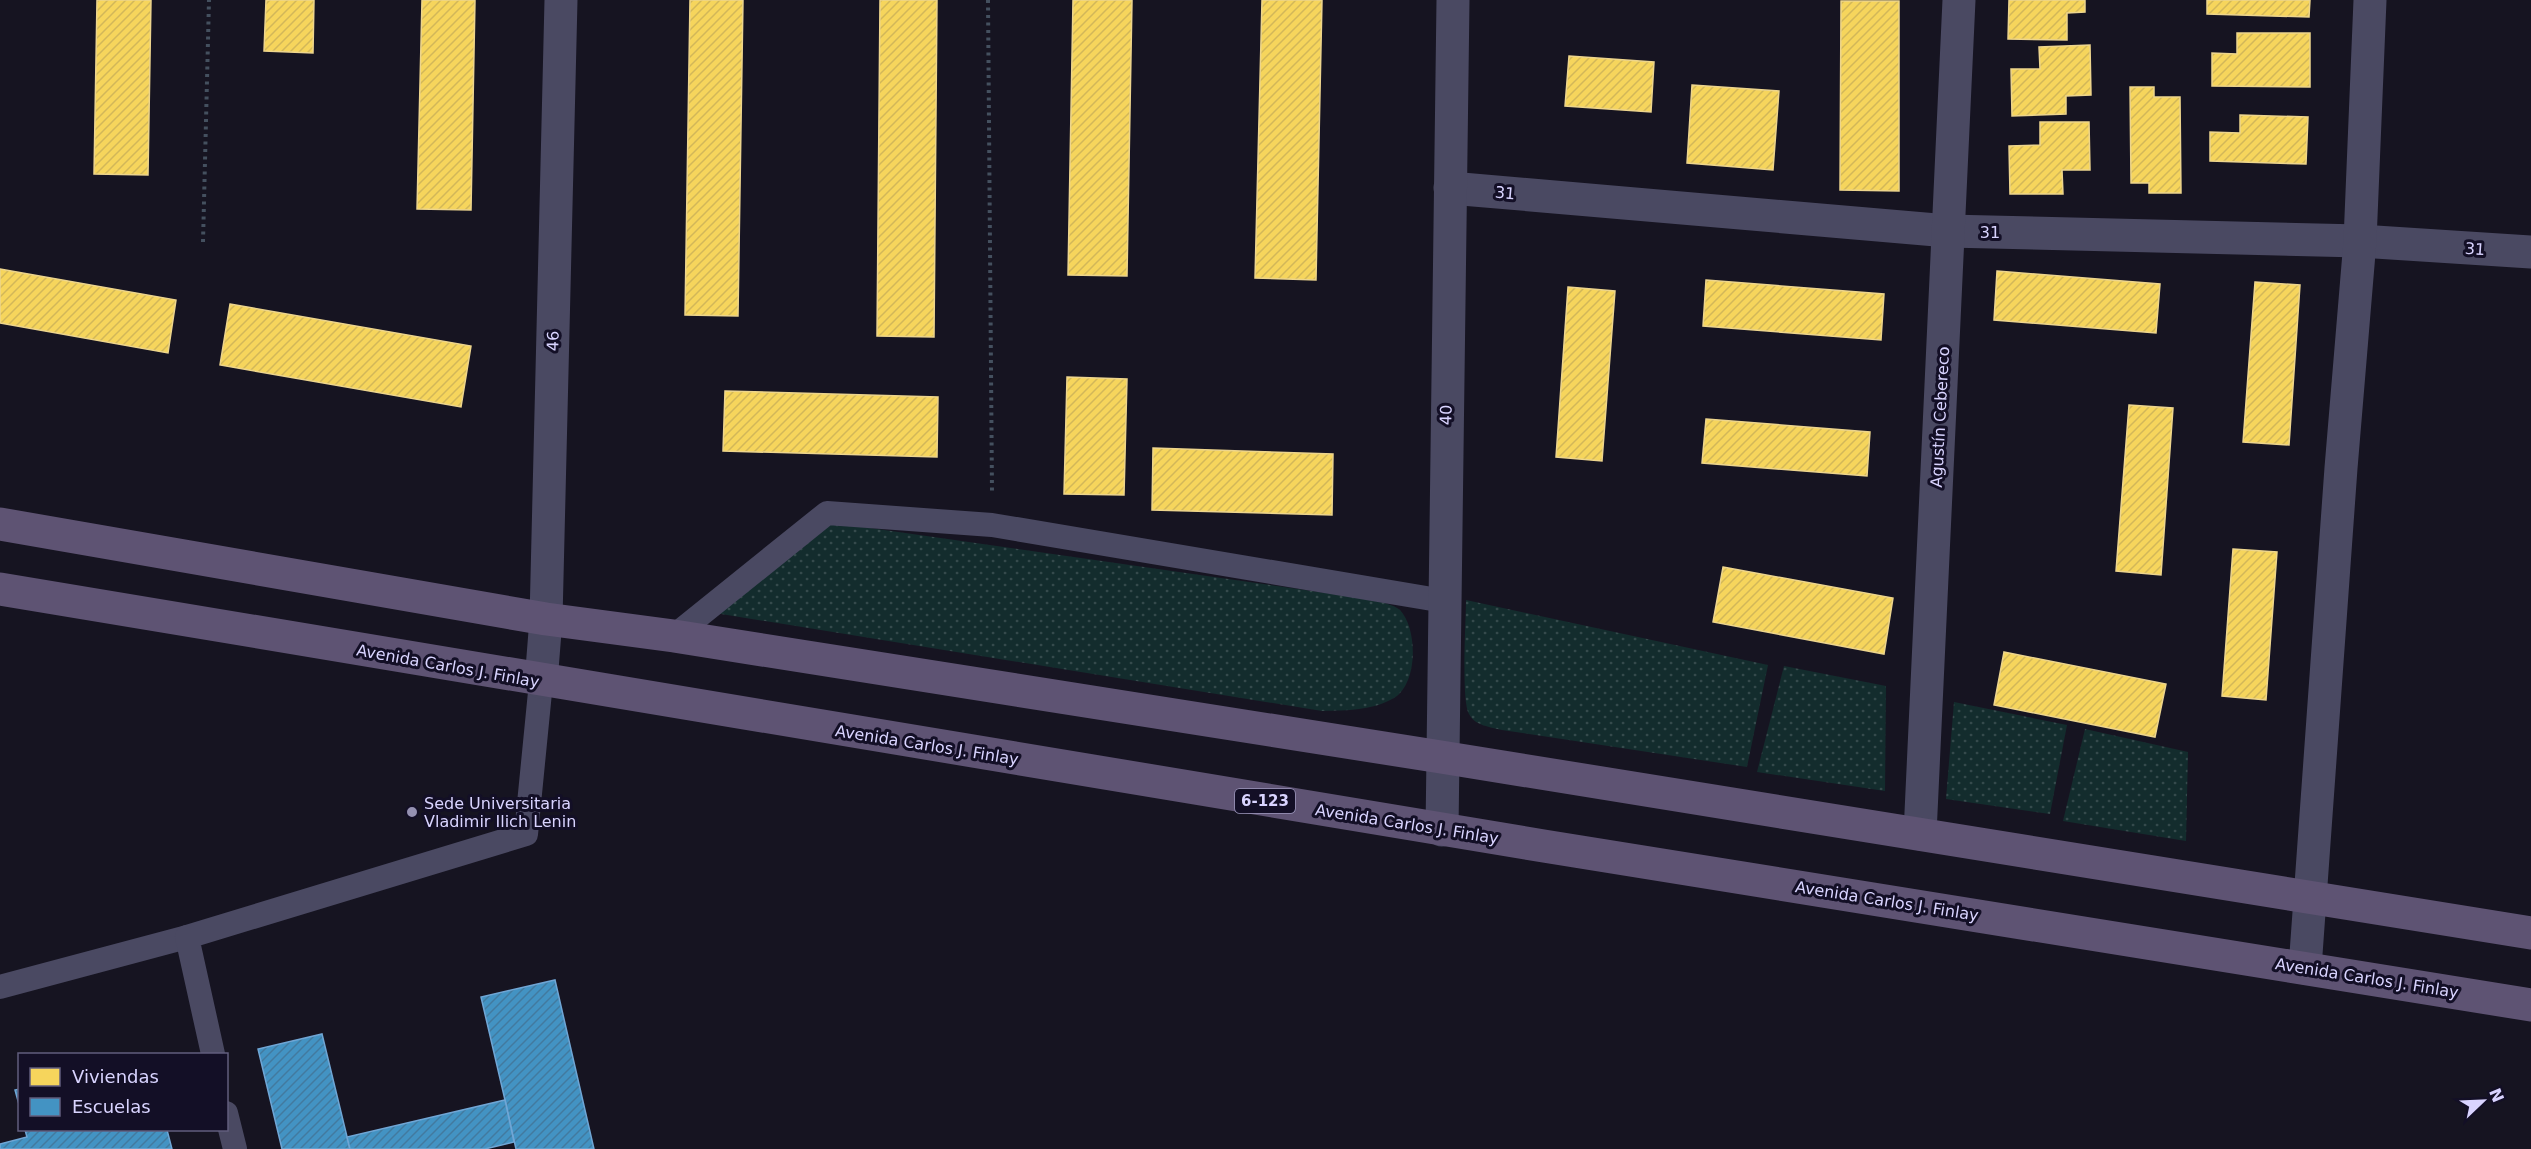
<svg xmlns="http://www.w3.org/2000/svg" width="2531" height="1149" viewBox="0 0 2531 1149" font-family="'DejaVu Sans',sans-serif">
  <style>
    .grass { fill: url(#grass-dots) }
    .homes { fill: url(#homes-hatch); stroke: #edd58d; stroke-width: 1.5 }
    .schools { fill: url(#schools-hatch); stroke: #70a6d5; stroke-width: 1.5 }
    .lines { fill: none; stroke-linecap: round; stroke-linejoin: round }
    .path { stroke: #44505f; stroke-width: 4; stroke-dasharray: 3 4.5; stroke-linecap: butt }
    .service { stroke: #4a4962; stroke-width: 24 }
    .minor { stroke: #4a4962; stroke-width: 33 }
    .primary { stroke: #5e5373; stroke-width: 33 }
    .poi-dot { fill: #9591b1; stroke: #130f26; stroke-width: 2 }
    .labels { text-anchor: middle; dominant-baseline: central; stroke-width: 6; stroke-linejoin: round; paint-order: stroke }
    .shield { fill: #130f26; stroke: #9e99be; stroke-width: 1.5 }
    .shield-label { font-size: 15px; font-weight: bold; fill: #d9d4ff }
    .street-label { font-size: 16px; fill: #d9d4ff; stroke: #130f26 }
    .poi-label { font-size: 16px; fill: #d9d4ff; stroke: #130f26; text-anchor: start }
  </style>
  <defs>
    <pattern id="grass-dots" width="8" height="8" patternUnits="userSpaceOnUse" patternTransform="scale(1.5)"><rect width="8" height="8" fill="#132c2d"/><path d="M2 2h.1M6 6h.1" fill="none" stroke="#354a4c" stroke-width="1.8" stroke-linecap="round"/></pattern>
    <pattern id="homes-hatch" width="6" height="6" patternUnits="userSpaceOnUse" patternTransform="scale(1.5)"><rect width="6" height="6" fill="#f6d55c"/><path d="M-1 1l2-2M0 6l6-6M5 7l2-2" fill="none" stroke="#d2b759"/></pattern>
    <pattern id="schools-hatch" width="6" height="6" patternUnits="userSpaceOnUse" patternTransform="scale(1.5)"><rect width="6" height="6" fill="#4393c3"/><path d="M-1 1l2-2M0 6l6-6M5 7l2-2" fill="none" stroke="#427a9f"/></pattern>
  </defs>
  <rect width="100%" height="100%" fill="#161421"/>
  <g class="grass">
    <path d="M828,522L1375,600C1382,602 1394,605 1400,610C1418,629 1418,684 1394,698C1371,711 1348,710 1322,711L715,613Z"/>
    <path d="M1466,600L1768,665L1747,767L1502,730C1491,727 1475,726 1469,714C1461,700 1466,621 1466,600Z"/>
    <path d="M1784,666L1886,686L1885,791L1757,772Z"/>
    <path d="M1954,702L2067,725L2050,814L1946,799Z"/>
    <path d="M2085,729L2188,752L2186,841L2063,821Z"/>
  </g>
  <g class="homes">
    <path d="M97,0H151L148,175L94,174Z"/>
    <path d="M266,0H314L313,53L264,51Z"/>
    <path d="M422,0H475L471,210L417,209Z"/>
    <path d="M690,0H743L738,316L685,315Z"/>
    <path d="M880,0H937L934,337L877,336Z"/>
    <path d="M1073,0H1132L1127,276L1068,275Z"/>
    <path d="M1262,0H1322L1316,280L1255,278Z"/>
    <path d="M2009,0H2085V12L2067,13V40L2008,39Z"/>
    <path d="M2207,0H2310L2309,17L2207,14Z"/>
    <path d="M1841,1H1899V191L1840,190Z"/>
    <path d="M2237,33H2310V87L2212,86V53L2237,54Z"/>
    <path d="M2090,45L2091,95L2066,96V114L2012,116L2011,69H2040L2039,47Z"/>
    <path d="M1569,56L1654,62L1651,112L1565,106Z"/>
    <path d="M1692,85L1779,91L1773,170L1687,163Z"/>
    <path d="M2130,87H2154V97H2180L2181,193H2149V183H2131Z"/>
    <path d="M2240,115L2308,117L2306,164L2210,161V132L2240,133Z"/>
    <path d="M2040,122H2089L2090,170H2062L2063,194H2010L2009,146L2040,145Z"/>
    <path d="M0,269L176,300L168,353L0,323Z"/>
    <path d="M1997,271L2160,284L2156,333L1994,320Z"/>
    <path d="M1706,280L1884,294L1881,340L1703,326Z"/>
    <path d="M2255,282L2300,285L2289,445L2243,442Z"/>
    <path d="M1568,287L1615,291L1602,461L1556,457Z"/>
    <path d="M230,304L471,346L461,407L220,365Z"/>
    <path d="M1067,377L1127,379L1124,495L1064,494Z"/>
    <path d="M725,391L938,397L937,457L723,451Z"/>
    <path d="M2129,405L2173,408L2161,575L2116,571Z"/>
    <path d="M1706,419L1870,432L1867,476L1702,463Z"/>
    <path d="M1153,448L1333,454L1332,515L1152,510Z"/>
    <path d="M2233,549L2277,552L2266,700L2222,696Z"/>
    <path d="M1723,567L1893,598L1884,654L1713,622Z"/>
    <path d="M2004,652L2166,684L2155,737L1994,705Z"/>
  </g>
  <g class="schools">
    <path d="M555,980L594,1149H516L505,1100L481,997Z"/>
    <path d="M322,1034L350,1149H282L258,1049Z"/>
    <path d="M20,1089V1108L15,1090Z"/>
    <path d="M505,1100L514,1142L485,1149H350L347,1137Z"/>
    <path d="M25,1130H167L172,1149H0V1144L27,1137Z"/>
  </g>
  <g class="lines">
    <g class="path">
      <path d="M988,0L992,492"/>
      <path d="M203,242L209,0"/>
    </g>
    <g class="service">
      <path d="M674,636L827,513L992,525L1444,601"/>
      <path d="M0,987L187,937"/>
      <path d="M213,1054L187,937L526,834L541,682"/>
      <path d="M226,1113L235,1149"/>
    </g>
    <g class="minor">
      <path d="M1450,188L1948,231L2360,241L2531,252"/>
      <path d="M541,682L546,619L561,0"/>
      <path d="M1442,830L1453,0"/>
      <path d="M1920,834L1959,0"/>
      <path d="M2305,968L2341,468L2360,241L2370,0"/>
    </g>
    <g class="primary">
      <path d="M0,524L546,619L674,636L1441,757L2531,933"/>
      <path d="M0,589C842,735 1687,869 2531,1005"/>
    </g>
  </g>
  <circle class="poi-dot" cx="412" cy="812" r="6"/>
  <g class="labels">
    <rect class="shield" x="1235" y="789" width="60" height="24" rx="4.5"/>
    <g class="shield-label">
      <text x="1265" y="801">6-123</text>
    </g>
    <g class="street-label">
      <text transform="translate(1505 193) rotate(5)">31</text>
      <text x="1990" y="232">31</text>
      <text transform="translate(2475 249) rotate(4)">31</text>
      <text transform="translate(553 341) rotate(-89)">46</text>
      <text transform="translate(1446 415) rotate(-89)">40</text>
      <text transform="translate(1940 417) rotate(-87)">Agustín Cebereco</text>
      <text transform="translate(448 666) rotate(10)">Avenida Carlos J. Finlay</text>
      <text transform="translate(927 745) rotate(9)">Avenida Carlos J. Finlay</text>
      <text transform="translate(1407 824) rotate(9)">Avenida Carlos J. Finlay</text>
      <text transform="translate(1887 901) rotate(9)">Avenida Carlos J. Finlay</text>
      <text transform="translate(2367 978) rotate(9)">Avenida Carlos J. Finlay</text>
    </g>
    <g class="poi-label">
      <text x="424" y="803">Sede Universitaria<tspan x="424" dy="18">Vladimir Ilich Lenin</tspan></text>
    </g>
  </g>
  <rect x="18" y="1053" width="210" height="78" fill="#130f26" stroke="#625e7d" stroke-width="1.5"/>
  <rect x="30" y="1068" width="30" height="18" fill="#f6d55c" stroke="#625e7d" stroke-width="1.5"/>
  <text x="72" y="1083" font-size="18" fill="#d9d4ff">Viviendas</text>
  <rect x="30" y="1098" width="30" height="18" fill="#4393c3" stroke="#625e7d" stroke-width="1.5"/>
  <text x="72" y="1113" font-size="18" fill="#d9d4ff">Escuelas</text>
  <g transform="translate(2483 1101) rotate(67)" stroke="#130f26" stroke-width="4.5" paint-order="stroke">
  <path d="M0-4.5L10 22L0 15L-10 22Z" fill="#d9d4ff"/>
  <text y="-9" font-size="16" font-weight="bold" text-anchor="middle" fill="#d9d4ff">N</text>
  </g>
</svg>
